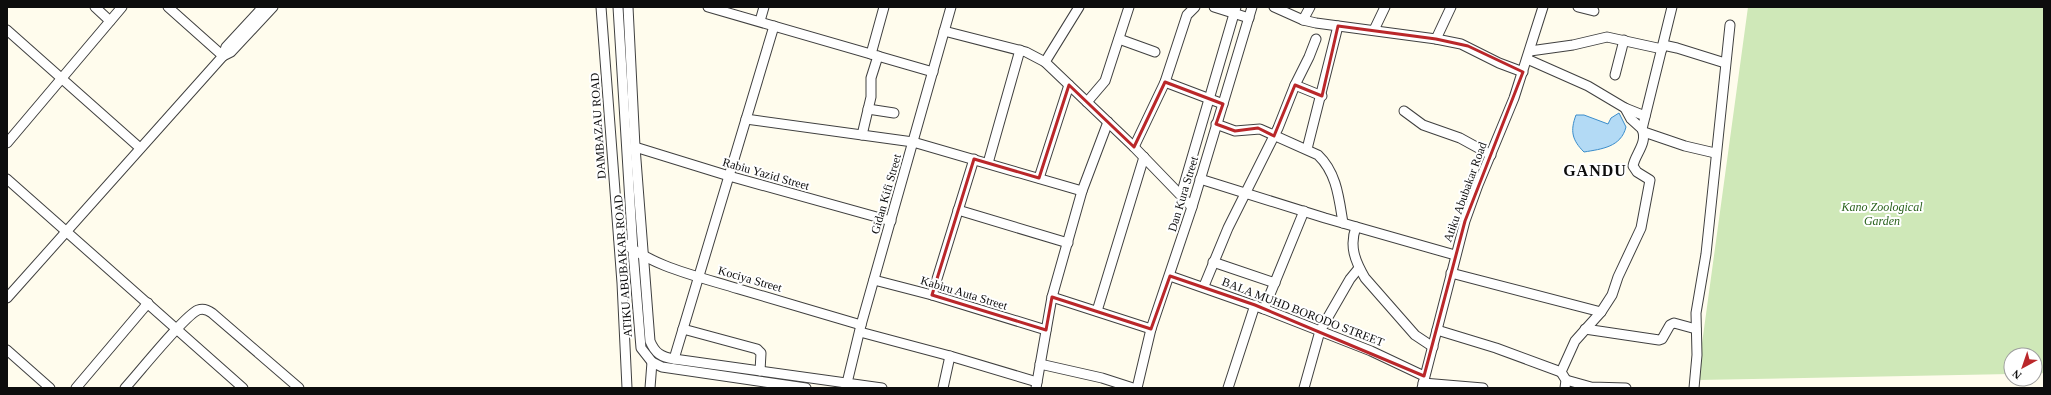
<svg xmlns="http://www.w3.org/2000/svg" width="2051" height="395" viewBox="0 0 2051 395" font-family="Georgia,serif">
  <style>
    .green { fill: #cfe8b8 }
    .water { fill: #b3daf5; stroke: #3b8dcb }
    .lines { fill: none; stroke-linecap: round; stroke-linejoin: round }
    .minor-casing { stroke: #404040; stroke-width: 11 }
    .minor { stroke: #fff; stroke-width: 9 }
    .marked { fill: none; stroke: #ba272a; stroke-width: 3; stroke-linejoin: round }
    .labels { text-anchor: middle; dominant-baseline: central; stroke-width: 4; stroke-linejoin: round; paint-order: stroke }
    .street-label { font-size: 12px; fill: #0d0d0d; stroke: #fff }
    .park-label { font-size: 12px; font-style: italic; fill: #2b631e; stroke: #fff }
    .district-label { font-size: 16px; font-weight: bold; letter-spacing: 1px; fill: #0d0d0d; stroke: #fff }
  </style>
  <rect width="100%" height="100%" fill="#fffced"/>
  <path class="green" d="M1748,7H2044V373L2035,374V355H2011V374L1697,380Z"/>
  <path class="water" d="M1619,113L1626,127C1621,147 1602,149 1584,152C1572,140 1570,131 1576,115H1584L1608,124L1611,118Z"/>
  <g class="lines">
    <g class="minor-casing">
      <g id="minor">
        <path d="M95,7L110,21"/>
        <path d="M168,7L223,56"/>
        <path d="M601,7L622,283L627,388"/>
        <path d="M618,7L633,251L641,348L652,362L662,367L806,388"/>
        <path d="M628,7L635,147L650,341C655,353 661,357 674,359L882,388"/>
        <path d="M708,7L933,72"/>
        <path d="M1214,7L1249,18"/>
        <path d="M1274,7L1303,20L1316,23L1436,39L1461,44L1499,63L1523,72"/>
        <path d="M1578,7L1594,11"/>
        <path d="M1303,20L1310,7"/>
        <path d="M760,21L764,7"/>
        <path d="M7,30L140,148"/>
        <path d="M1374,30L1385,7"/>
        <path d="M944,31L1026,52L1045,62L1134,147L1192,207"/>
        <path d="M1119,39L1155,52"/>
        <path d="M1436,39L1451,7"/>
        <path d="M1663,45L1677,48L1725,63"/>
        <path d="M1530,51L1573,45L1607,37L1662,49"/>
        <path d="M871,54L884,7"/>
        <path d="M223,56L226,47L263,7"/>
        <path d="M1527,59L1588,86L1625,108L1645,116"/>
        <path d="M1045,62L1079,7"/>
        <path d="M1615,75L1624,40"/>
        <path d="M1165,82L1223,104"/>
        <path d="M1295,85L1322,96"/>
        <path d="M1087,102L1105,81L1129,7"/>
        <path d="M1625,108L1631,119L1642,129"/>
        <path d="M868,109L894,113"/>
        <path d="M1404,111L1423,125L1460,138L1491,155"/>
        <path d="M746,119L913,142L1082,191"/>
        <path d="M1216,124L1235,131L1260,129L1318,155C1337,173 1339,199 1343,223"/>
        <path d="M1644,132L1685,146L1715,153"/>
        <path d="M862,135L871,97V78L878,56"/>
        <path d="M7,143L122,7"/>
        <path d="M635,147L729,176L891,221"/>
        <path d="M1134,147L1165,82L1187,15L1195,7"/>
        <path d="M1307,149L1338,26"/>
        <path d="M988,163L1020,50"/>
        <path d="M1039,178L1069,85"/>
        <path d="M7,179L243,388"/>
        <path d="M1200,179L1325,218L1455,255"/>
        <path d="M1181,195L1236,7"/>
        <path d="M958,210L1068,243"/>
        <path d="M1356,227C1349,246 1355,261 1365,278L1415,335L1433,347"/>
        <path d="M619,239C652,267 697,276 739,289C780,301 820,313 861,325"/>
        <path d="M1213,262L1275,283"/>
        <path d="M1451,273L1601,312"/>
        <path d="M1170,276L1264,309L1371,351L1424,376"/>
        <path d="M874,280L932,295L1046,330"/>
        <path d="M1204,286L1228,228L1278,128L1295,85L1309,57L1316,39"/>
        <path d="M932,295L974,159"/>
        <path d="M1052,297L1151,329"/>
        <path d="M7,298L223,56L231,52L273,7"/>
        <path d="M1264,309L1304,211"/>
        <path d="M1097,311L1144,157"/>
        <path d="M683,329L757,349L761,353L760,371"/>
        <path d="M1585,329L1659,340L1662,339L1670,325L1674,323L1696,329"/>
        <path d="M1437,330L1496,348L1561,372"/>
        <path d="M860,332L950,356L1037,382"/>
        <path d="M7,350L50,388"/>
        <path d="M674,359L774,26"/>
        <path d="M1040,364L1102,378L1133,388"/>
        <path d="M1566,380L1591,387L1626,388"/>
        <path d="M1423,383L1483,388"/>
        <path d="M846,387L861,325L951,7"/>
        <path d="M76,388L148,303"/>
        <path d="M125,388C138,374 184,316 198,310C203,308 208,310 212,313L299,388"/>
        <path d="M650,388L652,362"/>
        <path d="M943,388L950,356"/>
        <path d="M1036,388L1052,297L1082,191L1108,122"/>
        <path d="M1137,388L1151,329L1192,207L1252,7"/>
        <path d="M1228,388L1255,305"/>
        <path d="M1304,388L1320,331L1350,279L1359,268"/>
        <path d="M1422,388L1465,221L1478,185L1514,98L1543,7"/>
        <path d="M1565,388L1566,380L1561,372L1575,341L1601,312L1612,295L1618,277L1641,228L1650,180L1637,172L1633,166C1635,154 1648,143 1642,129L1672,7"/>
        <path d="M1694,388L1697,355L1696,313L1706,254L1730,25"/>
      </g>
    </g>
    <use href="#minor" class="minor"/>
  </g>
  <path class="marked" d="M1338,26L1436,39L1468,46L1523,72L1465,221L1424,376L1255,305L1170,276L1151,329L1052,297L1046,330L932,295L974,159L1039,178L1069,85L1134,147L1165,82L1223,104L1216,124L1235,131L1258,128L1274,136L1295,85L1322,96Z"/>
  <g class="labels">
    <g class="street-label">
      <text transform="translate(598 126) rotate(-94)">DAMBAZAU ROAD</text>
      <text transform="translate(766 174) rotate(16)">Rabiu Yazid Street</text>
      <text transform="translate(1465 192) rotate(-70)">Atiku Abubakar Road</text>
      <text transform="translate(886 194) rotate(-74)">Gidan Kifi Street</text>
      <text transform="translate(1183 194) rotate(-73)">Dan Kura Street</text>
      <text transform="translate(623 266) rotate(-94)">ATIKU ABUBAKAR ROAD</text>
      <text transform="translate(750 279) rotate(16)">Kociya Street</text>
      <text transform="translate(964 293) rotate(17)">Kabiru Auta Street</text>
      <text transform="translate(1303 312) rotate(21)">BALA MUHD BORODO STREET</text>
    </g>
    <g class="park-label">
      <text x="1882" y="207">Kano Zoological<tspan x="1882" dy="14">Garden</tspan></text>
    </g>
    <g class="district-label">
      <text x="1595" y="170">GANDU</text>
    </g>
  </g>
  <rect width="2051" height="395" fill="none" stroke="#0d0d0d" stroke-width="16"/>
  <g transform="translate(2023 367) rotate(220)"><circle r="19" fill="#ffffff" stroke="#9e9e9e"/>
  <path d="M0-3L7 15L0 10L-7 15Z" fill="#ba272a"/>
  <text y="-6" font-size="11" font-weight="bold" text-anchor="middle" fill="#0d0d0d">N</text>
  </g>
</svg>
